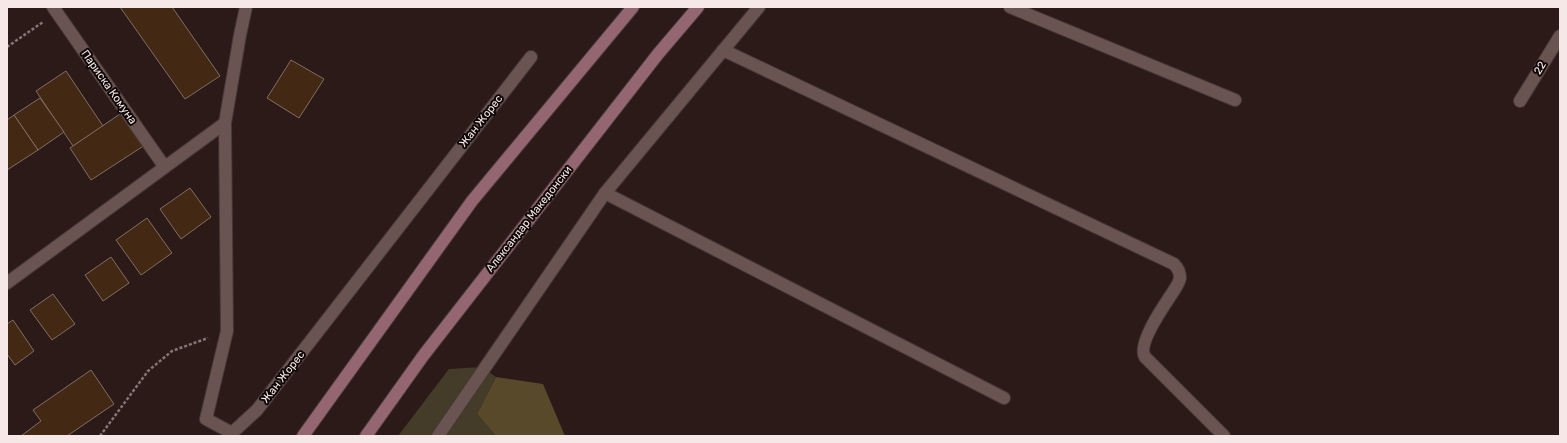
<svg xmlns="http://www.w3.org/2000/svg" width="1567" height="443" viewBox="0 0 1567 443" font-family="Rubik,sans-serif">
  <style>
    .green { fill: #443c29 }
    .forest { fill: #574929 }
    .building { fill: #432814; stroke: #816e62 }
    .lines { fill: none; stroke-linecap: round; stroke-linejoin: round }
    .street-casing { stroke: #463736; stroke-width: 14 }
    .secondary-casing { stroke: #463736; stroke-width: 14 }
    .path { stroke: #867675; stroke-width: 2.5; stroke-dasharray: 3 2; stroke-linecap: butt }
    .street { stroke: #6a5452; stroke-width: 12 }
    .secondary { stroke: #936672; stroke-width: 12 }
    .labels { text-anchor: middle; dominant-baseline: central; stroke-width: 4; stroke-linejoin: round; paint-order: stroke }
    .street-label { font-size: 11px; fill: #f6e8e7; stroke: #0f0707 }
  </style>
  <rect width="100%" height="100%" fill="#2c1a18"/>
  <path class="green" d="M482,367L496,377L477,414L496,436H398L449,369Z"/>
  <path class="forest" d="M496,377L543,384L565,436H496L477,414Z"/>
  <g class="building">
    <path d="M120,7H172L220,76L185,99Z"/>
    <path d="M291,60L324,79L299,118L267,98Z"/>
    <path d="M66,71L103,126L73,146L36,91Z"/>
    <path d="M40,98L64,132L38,150L14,115Z"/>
    <path d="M123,112L145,145L91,180L70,148Z"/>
    <path d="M14,115L38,150L7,170V120Z"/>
    <path d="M190,188L211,217L181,239L160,209Z"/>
    <path d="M147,218L172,253L141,275L116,240Z"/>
    <path d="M111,257L129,283L103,301L85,275Z"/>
    <path d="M53,294L75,324L52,340L30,310Z"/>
    <path d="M13,320L34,351L15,365L7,354V324Z"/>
    <path d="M91,370L114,404L67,436H21L41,421L33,410Z"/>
  </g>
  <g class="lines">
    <g class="street-casing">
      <g id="street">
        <path d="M53,7L164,166"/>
        <path d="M246,7L240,35L225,123L227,331L206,419L232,433L257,410L531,57"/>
        <path d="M1010,7L1235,100"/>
        <path d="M723,50L1174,264C1178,268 1180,273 1180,278C1179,284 1174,290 1171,295C1163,307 1137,345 1145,357L1224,436"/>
        <path d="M1520,101L1560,36"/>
        <path d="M605,193L1004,398"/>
        <path d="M7,283L225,123"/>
        <path d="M438,436L605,193L759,7"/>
      </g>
    </g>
    <g class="secondary-casing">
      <g id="secondary">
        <path d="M303,436L472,201L633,7"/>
        <path d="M366,436L423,356L658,54L698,7"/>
      </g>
    </g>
    <g class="path">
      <path d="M7,47L43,22"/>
      <path d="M100,436L148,371L172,351L208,338"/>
    </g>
    <use href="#street" class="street"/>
    <use href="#secondary" class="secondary"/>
  </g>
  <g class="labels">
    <g class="street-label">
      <text transform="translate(1540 68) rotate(-59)">22</text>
      <text transform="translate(109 87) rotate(55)">Париска Комуна</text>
      <text transform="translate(481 121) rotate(-52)">Жан Жорес</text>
      <text transform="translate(529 219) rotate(-52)">Александар Македонски</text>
      <text transform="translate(283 377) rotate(-52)">Жан Жорес</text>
    </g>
  </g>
  <rect width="1567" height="443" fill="none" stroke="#f6e8e7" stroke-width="16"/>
</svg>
